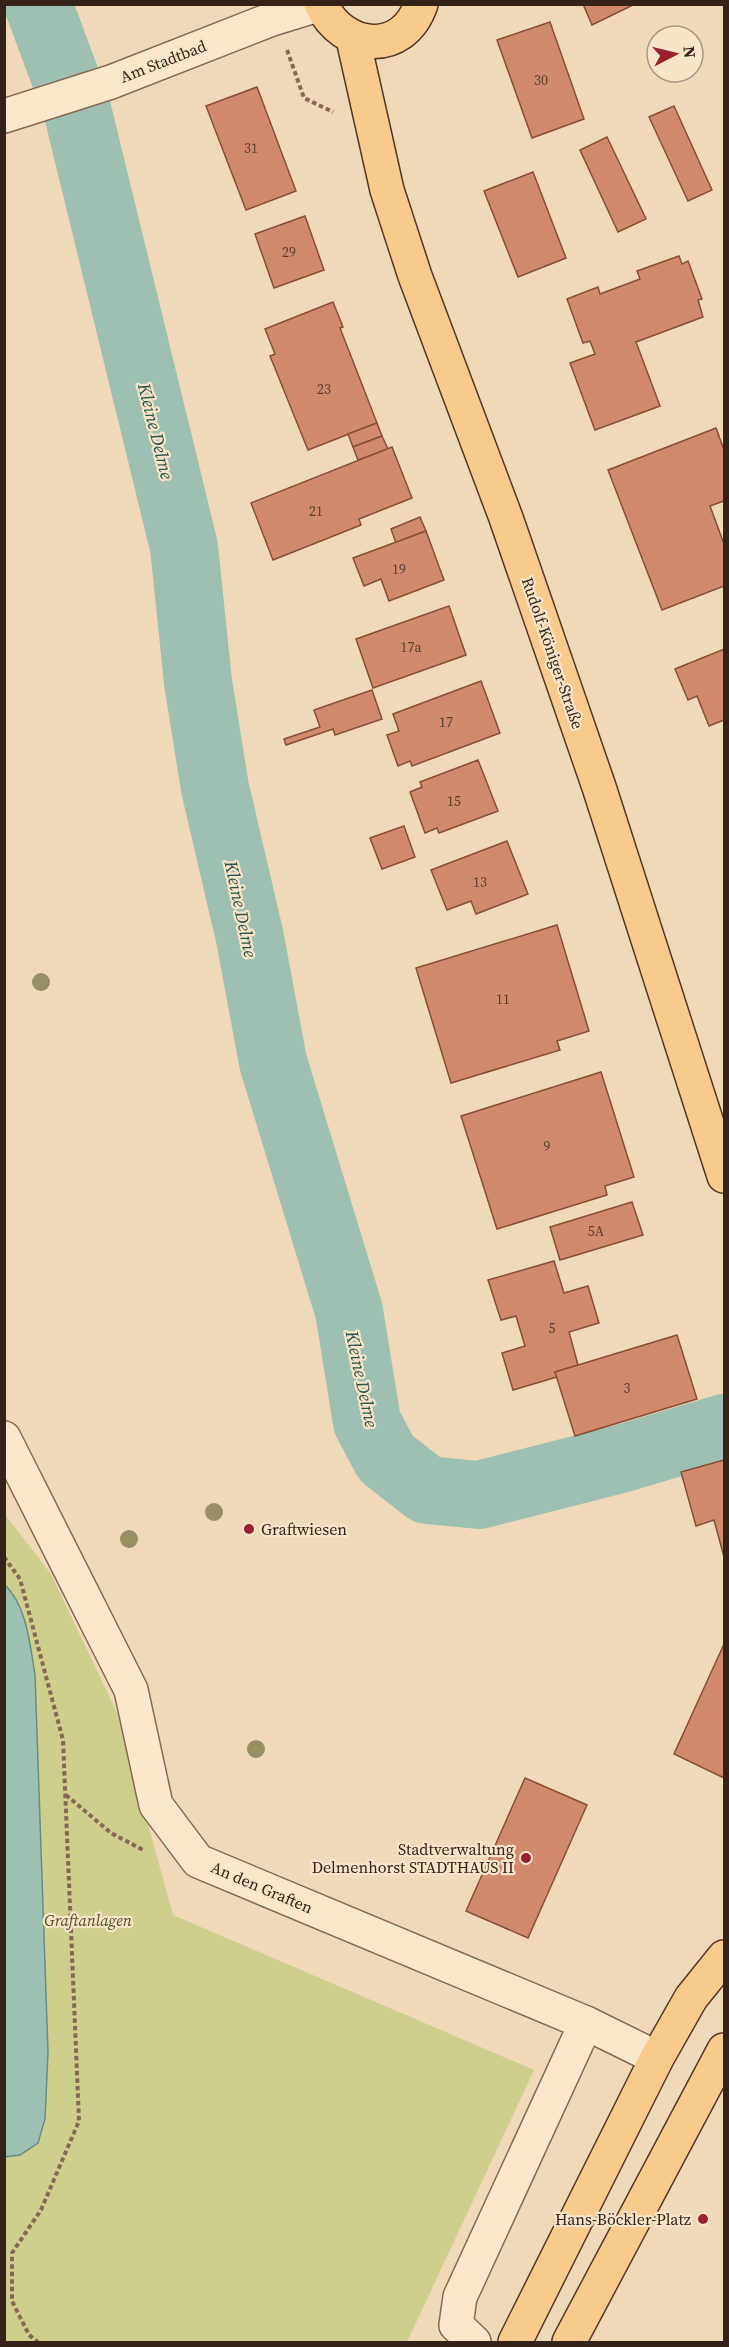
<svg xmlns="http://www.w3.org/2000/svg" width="729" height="2347" viewBox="0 0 729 2347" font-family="'Source Serif 4',serif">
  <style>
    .green { fill: #cece8d }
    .water { fill: #9ec0b2; stroke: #668e7f; stroke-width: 1.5 }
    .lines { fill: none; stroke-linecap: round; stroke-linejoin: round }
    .river { stroke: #9ec0b2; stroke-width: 68 }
    .building { fill: #d18a6c; stroke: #884e37; stroke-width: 1.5 }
    .minor-casing { stroke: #876953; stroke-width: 36 }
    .major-casing { stroke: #543728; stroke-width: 36 }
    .path { stroke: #876953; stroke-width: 4; stroke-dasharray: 4.5 3; stroke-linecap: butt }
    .minor { stroke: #fbe8cc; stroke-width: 33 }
    .major { stroke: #f8ca8c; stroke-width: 33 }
    .tree { fill: #968f64 }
    .poi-dot { fill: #9a1f2f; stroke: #f7e4c9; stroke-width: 2 }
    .labels { text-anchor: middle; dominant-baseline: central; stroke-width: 4.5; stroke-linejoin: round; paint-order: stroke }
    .number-label { font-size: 14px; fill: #5c3d2e }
    .street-label { font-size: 16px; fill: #352319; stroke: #f7e4c9 }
    .poi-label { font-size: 16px; fill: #352319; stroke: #f7e4c9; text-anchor: end }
    .park-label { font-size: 16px; font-style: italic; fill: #4c531e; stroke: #f7e4c9 }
    .water-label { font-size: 18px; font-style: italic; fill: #27564e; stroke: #f7e4c9 }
  </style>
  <rect width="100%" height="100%" fill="#f0d9b9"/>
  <path class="green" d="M4,1513L51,1574L118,1715L173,1915L534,2070L407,2342H5Z"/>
  <path class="water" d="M4,1584C27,1605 30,1645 35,1675L48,2052L45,2119L38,2143L20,2155L5,2157Z"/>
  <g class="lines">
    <path class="river" d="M38,4L77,109L184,547L198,682L215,788L250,938L273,1062L349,1311L367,1422L386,1458L427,1490L479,1495L624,1458L724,1428"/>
  </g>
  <g class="building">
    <path d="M583,4H635L592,25Z"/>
    <path d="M550,22L584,119L532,138L497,40Z"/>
    <path d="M257,87L296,191L246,210L206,106Z"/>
    <path d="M674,106L712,190L688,201L649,117Z"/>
    <path d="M607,137L646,219L618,232L580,150Z"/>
    <path d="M533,172L566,258L518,277L484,191Z"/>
    <path d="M305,216L324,270L274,288L255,234Z"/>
    <path d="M679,256L682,264L688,261L702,299L698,300L703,317L636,342L660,406L595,430L570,363L595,354L590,341L583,343L567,299L598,287L600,294L640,279L637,271Z"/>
    <path d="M333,302L343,327L340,328L377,423L308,450L270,356L275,354L265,329Z"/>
    <path d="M377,423L382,436L353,447L348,434Z"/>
    <path d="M716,428L724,450V501L710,506L724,544V586L662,610L608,470Z"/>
    <path d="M382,436L388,449L358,460L353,447Z"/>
    <path d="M392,447L412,498L359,519L361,525L273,560L251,503Z"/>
    <path d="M420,517L426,531L396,543L391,529Z"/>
    <path d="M426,531L444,580L389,601L381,579L364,586L353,558Z"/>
    <path d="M449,606L466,655L373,688L356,639Z"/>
    <path d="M724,649V720L709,726L697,696L688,700L675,669Z"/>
    <path d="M481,681L500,733L412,766L410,761L398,766L387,735L399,731L393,714Z"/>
    <path d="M372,690L382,719L335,735L333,729L286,745L284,739L320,727L314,710Z"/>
    <path d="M478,760L498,811L439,833L437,828L425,833L410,792L422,787L420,782Z"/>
    <path d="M404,826L415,857L382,869L370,838Z"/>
    <path d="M507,841L528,894L476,914L471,901L447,910L431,870Z"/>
    <path d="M557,925L589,1031L557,1041L560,1050L451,1083L416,968Z"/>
    <path d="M601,1072L634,1177L605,1186L607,1195L497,1229L461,1116Z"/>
    <path d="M632,1202L643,1235L560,1260L550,1227Z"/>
    <path d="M554,1261L564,1293L588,1286L599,1323L569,1332L578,1365L555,1372L557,1377L513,1390L502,1353L525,1346L516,1316L501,1320L488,1280Z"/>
    <path d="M677,1335L697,1399L575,1436L555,1372Z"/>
    <path d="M724,1460V1557L714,1520L696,1526L681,1472Z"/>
    <path d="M724,1644V1778L674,1754Z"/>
    <path d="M525,1778L587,1805L528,1938L466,1911Z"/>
  </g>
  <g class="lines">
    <g class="minor-casing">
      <g id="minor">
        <path d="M4,116L111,82L272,19L321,4"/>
        <path d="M4,1438L131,1690L156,1805L198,1861L586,2023L657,2058"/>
        <path d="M474,2342L456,2325L460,2297L586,2023"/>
      </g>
    </g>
    <g class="major-casing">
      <g id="major">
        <path d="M321,4C343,51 403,57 421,4"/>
        <path d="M353,39L387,190L415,276L506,518L599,787L724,1176"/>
        <path d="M515,2342L657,2058L691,1998L724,1957"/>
        <path d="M569,2342L724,2050"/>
      </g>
    </g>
    <g class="path">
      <path d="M287,50L304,98L333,112"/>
      <path d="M4,1557L20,1579L63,1740L79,2121L41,2210L12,2253V2301L29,2335L38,2342"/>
      <path d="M66,1795L111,1833L145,1851"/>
    </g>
    <use href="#minor" class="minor"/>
    <use href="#major" class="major"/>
  </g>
  <g class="tree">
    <circle cx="41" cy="982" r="9"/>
    <circle cx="214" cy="1512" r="9"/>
    <circle cx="129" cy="1539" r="9"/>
    <circle cx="256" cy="1749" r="9"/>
  </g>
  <g class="poi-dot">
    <circle cx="249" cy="1529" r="6"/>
    <circle cx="526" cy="1858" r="6"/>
    <circle cx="703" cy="2219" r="6"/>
  </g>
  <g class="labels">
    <g class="number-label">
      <text x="541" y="80">30</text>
      <text x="251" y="148">31</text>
      <text x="289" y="252">29</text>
      <text x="324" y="389">23</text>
      <text x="316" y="511">21</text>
      <text x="399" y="569">19</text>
      <text x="411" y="647">17a</text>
      <text x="446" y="722">17</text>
      <text x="454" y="801">15</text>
      <text x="480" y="882">13</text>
      <text x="503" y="999">11</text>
      <text x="547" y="1146">9</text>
      <text x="596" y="1231">5A</text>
      <text x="552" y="1328">5</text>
      <text x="627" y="1388">3</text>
    </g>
    <g class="street-label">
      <text transform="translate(163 61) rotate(-21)">Am Stadtbad</text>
      <text transform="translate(553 653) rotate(71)">Rudolf-Königer-Straße</text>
      <text transform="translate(262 1887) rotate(23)">An den Graften</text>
    </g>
    <g class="poi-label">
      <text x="261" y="1529" text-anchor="start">Graftwiesen</text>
      <text x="514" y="1849">Stadtverwaltung<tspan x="514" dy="18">Delmenhorst STADTHAUS II</tspan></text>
      <text x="691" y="2219">Hans-Böckler-Platz</text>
    </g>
    <g class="park-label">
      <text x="88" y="1920">Graftanlagen</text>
    </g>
    <g class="water-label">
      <text transform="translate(156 431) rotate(76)">Kleine Delme</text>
      <text transform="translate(241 909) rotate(78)">Kleine Delme</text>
      <text transform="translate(362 1379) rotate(78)">Kleine Delme</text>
    </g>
  </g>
  <rect width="729" height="2347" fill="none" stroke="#352319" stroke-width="12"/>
  <g transform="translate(675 54) rotate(83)"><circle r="28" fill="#f7e4c9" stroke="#a99783" stroke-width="1.5"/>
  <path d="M0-4.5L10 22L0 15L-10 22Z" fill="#9a1f2f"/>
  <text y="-9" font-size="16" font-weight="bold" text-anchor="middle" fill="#352319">N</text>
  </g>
</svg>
